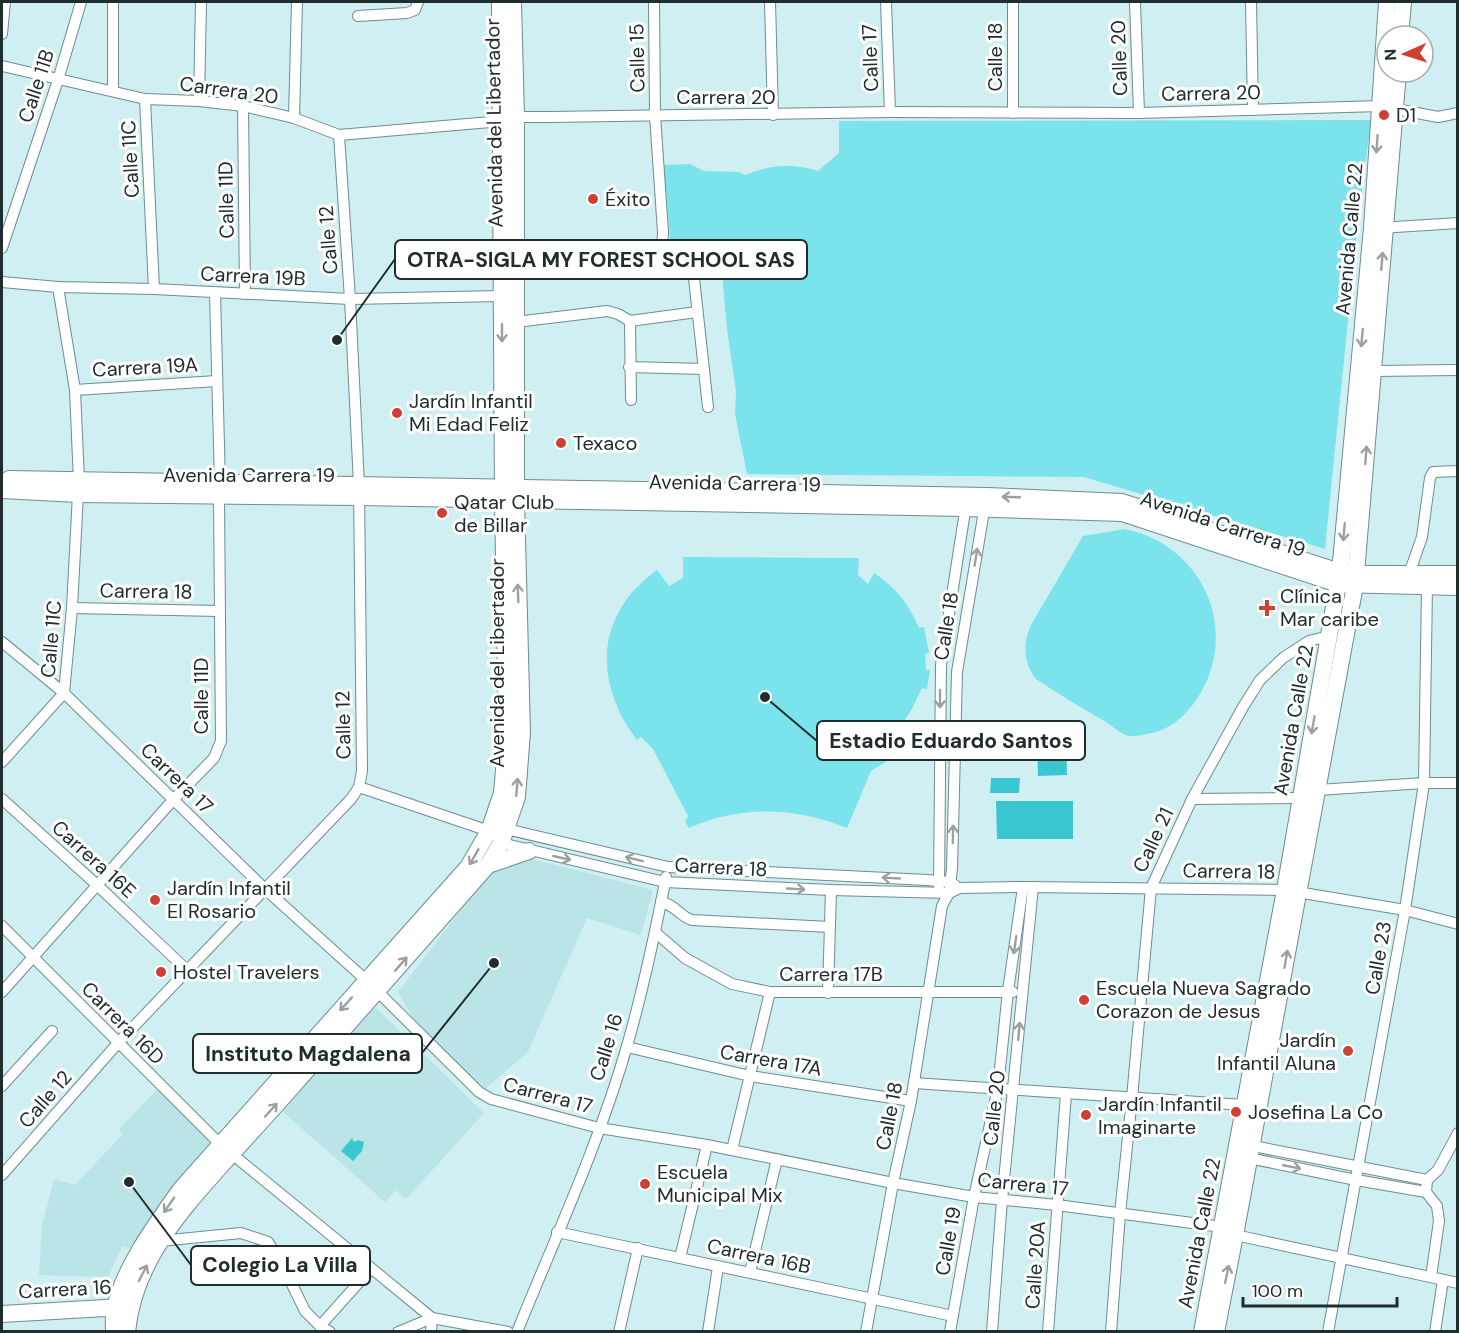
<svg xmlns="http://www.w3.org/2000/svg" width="1459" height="1333" viewBox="0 0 1459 1333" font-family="'DM Sans',sans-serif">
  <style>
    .built { fill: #bbe4e7 }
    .green { fill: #7ae3ec }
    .water { fill: #3bc7d2 }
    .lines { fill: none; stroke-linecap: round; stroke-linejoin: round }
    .street-casing { stroke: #6f8c8f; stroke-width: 12 }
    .secondary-casing { stroke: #6f8c8f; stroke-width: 18 }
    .street { stroke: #fff; stroke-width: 10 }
    .secondary { stroke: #fff; stroke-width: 16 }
    .oneway { stroke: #9ba0a1 }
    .poi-dot { fill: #cd4033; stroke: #fff; stroke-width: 2 }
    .labels { text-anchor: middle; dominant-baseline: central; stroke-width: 6; stroke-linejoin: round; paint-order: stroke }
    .street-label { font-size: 20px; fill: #202d2e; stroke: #fff }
    .poi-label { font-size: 20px; fill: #202d2e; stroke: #fff; text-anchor: start }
    .leader { fill: none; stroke: #202d2e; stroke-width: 2 }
    .callout-dot { fill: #202d2e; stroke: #fff; stroke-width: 2 }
    .callout { fill: #fff; stroke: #202d2e; stroke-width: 2 }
    .callout-label { font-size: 21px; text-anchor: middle; font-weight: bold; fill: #202d2e }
  </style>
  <rect width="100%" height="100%" fill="#cfeff2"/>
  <g class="built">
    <path d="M505,852L653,890L641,935L587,918L528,1052L485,1089L419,1029L398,992Z"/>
    <path d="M375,1007L484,1113L406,1199L395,1190L385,1202L281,1110Z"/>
    <path d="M158,1089L211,1143L132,1249L122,1246L108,1277L39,1275L42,1225L54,1179L75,1185L123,1134L119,1129Z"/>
  </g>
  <g class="green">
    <path d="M1371,120L1357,231L1325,549L1084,477L747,474L735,414L736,392L727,329L719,241L670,239L664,165L690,164L704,171L739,172L745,175C768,165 793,163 818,171L839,153V121Z"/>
    <path d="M1125,529C1204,545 1243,634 1195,702C1184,716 1170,730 1151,733C1145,734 1135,737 1129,736C1121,734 1112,726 1106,722C1082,708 1058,694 1036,679C1023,663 1023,642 1031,625L1083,536Z"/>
    <path d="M683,557L859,558L858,575L868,584L874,573C896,588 909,604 919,628L924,627L929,653L925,654L926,670H930L927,689L922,688L912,709L895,735L902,746L887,761L871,771L847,828C796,807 740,805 689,828L685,822L688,816L653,749L641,737L637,740C593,682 595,614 657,570L669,586L683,578Z"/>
  </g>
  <g class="water">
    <path d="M1037,730H1066L1067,775L1038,776Z"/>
    <path d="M991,778H1020L1019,793H990Z"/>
    <path d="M996,801H1073V839H997Z"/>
    <path d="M352,1138L354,1142L358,1140L364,1142L362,1151L353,1161L341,1151Z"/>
  </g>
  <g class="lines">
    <g class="street-casing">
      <g id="street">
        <path d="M113,2V90"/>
        <path d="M770,2L773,115"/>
        <path d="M886,2L890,112"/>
        <path d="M1013,2V113"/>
        <path d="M1135,2L1139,113"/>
        <path d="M1251,2L1253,110"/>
        <path d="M358,16L407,13L415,10L418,2"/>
        <path d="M2,34L5,2"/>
        <path d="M2,66L145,99L199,101L243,106L294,118L339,135L502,121L516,117H550L890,112L1139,113L1380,106L1438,117L1458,113"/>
        <path d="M145,99L154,289"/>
        <path d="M199,101L201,2"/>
        <path d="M243,106L245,294"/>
        <path d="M294,118L297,2"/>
        <path d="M1380,228L1458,223"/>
        <path d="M2,248L58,80L81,2"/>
        <path d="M692,260L708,407"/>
        <path d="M582,266L659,256L662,252L663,232L655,115L654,2"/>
        <path d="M2,282L58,287L154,289L350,299L502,296"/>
        <path d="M58,287L75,390L79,482"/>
        <path d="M215,293L220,484"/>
        <path d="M630,321L631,400"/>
        <path d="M516,322L607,311L618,314L630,321L697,312"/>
        <path d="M629,367L704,369"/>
        <path d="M1373,371L1458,370"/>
        <path d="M75,390L217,381"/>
        <path d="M1409,574L1422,537L1430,478L1433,472L1458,471"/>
        <path d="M72,608L219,611"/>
        <path d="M2,642L64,693L264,888L367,981L479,1092L491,1099L599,1128L707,1145L893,1183L974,1197L1057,1205L1222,1227L1235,1235L1458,1283"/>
        <path d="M2,762L64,693L72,608L78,494"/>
        <path d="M359,787L489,831L506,829L668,867L927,880L949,882L955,885"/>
        <path d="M1318,790L1424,783H1458"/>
        <path d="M2,799L97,885L188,971"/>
        <path d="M1192,799L1301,798"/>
        <path d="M498,840L501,843L665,882L831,890L949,893L960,888L1023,887L1285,890L1405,910L1458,924"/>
        <path d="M939,886L941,665L966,505"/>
        <path d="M661,902C676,905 679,916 692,920L830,927"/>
        <path d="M2,926L220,1144"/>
        <path d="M656,933L685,958L732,984L770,992H1013"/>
        <path d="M2,992L173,800L214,758L221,741L219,496"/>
        <path d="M828,993L831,890"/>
        <path d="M627,1047L750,1076L911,1101"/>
        <path d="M914,1083L1244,1105"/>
        <path d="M2,1086L52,1031"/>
        <path d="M1248,1145L1427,1180"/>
        <path d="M732,1150L770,992"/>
        <path d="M232,1154L432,1318L431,1332"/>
        <path d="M1244,1157L1356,1180L1426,1192"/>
        <path d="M2,1175L118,1043L351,799L359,787L362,771L359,485L350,299L339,135"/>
        <path d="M557,1232L953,1316"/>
        <path d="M160,1241L241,1233L268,1242L284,1268L305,1311L320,1326L330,1332"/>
        <path d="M680,1258L707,1145"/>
        <path d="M750,1272L777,1159"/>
        <path d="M1431,1277L1439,1221L1437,1206L1426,1192L1427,1180L1438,1170L1458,1133"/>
        <path d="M320,1326L371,1269"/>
        <path d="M398,1332L432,1318L508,1332"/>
        <path d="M517,1332C555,1238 599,1144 627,1046C643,990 655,934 666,877"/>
        <path d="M619,1332L638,1248"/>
        <path d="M708,1332L718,1267"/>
        <path d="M866,1332L893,1183L911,1101L942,906L949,893L952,869L957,672L985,505"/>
        <path d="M950,1332L974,1197L998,1088L1008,991L1023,887"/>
        <path d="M992,1332L1002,1200L1033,887"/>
        <path d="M1048,1332L1066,1094"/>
        <path d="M1111,1332L1120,1214L1132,1098L1151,888L1192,799L1243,707L1260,680L1283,658L1309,641L1329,636"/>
        <path d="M1328,1332L1405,910L1424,783L1427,586"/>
        <path d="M1435,1332L1443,1280"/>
      </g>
    </g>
    <g class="secondary-casing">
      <g id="secondary">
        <path d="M1400,36L1403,2"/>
        <path d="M9,479L987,496L1122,502L1340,572L1356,574H1458"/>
        <path d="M2,490L78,494L359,497L965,508L1122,513L1338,584L1458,587"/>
        <path d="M488,865L529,851"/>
        <path d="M2,1314L123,1307"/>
        <path d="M114,1332C114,1324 113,1315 115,1308C124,1267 157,1223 181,1189L468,867L489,831L502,793L507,736L503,499L500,2"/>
        <path d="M127,1332C134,1257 187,1204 234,1151C262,1121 289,1090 316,1060C374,995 431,930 488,865L501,843L517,797L522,732L516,500V117L513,2"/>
        <path d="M1202,1332L1285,890L1340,572L1372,228L1387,2"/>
        <path d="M1216,1332L1235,1235L1355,585L1398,72"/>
      </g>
    </g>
    <use href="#street" class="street"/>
    <use href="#secondary" class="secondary"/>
  </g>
  <defs><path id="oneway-shaft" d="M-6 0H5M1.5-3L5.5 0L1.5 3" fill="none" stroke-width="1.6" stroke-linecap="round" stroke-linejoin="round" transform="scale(1.5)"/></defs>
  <g class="oneway">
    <use href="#oneway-shaft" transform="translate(1377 144) rotate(94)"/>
    <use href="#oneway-shaft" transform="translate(1382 261) rotate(-85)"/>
    <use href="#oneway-shaft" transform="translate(502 333) rotate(90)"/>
    <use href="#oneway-shaft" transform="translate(1362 338) rotate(95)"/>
    <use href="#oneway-shaft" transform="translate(1366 455) rotate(-85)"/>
    <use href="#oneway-shaft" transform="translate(1011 497) rotate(-178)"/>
    <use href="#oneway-shaft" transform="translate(1344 532) rotate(95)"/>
    <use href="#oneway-shaft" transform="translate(976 557) rotate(-81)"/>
    <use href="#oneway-shaft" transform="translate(518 593) rotate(-92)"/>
    <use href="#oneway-shaft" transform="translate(940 699) rotate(90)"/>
    <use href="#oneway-shaft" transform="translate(1313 725) rotate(100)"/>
    <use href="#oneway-shaft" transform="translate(517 787) rotate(-85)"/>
    <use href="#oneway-shaft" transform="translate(953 834) rotate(-89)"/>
    <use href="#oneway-shaft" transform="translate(474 857) rotate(120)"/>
    <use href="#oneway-shaft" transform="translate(562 858) rotate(13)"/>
    <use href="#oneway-shaft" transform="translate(634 859) rotate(-166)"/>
    <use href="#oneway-shaft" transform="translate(891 878) rotate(-177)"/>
    <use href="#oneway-shaft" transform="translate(796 889) rotate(3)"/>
    <use href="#oneway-shaft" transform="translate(1015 945) rotate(98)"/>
    <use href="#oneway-shaft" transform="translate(1286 959) rotate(-80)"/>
    <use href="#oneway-shaft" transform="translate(401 964) rotate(-49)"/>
    <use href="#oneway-shaft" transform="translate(346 1004) rotate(132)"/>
    <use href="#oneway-shaft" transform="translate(1019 1031) rotate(-85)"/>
    <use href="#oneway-shaft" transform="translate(271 1110) rotate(-48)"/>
    <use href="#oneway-shaft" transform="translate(1292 1167) rotate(11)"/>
    <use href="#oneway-shaft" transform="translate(169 1205) rotate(125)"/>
    <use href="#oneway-shaft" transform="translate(143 1273) rotate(-63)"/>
    <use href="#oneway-shaft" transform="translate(1227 1274) rotate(-78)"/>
  </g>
  <g class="poi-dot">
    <circle cx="1384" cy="115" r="6"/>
    <circle cx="593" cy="199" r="6"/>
    <circle cx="397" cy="413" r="6"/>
    <circle cx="561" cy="443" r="6"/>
    <circle cx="442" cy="513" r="6"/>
    <path d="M1264 599h6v6h6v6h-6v6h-6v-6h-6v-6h6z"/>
    <circle cx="155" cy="900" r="6"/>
    <circle cx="161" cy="972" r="6"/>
    <circle cx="1084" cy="1000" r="6"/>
    <circle cx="1348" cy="1051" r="6"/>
    <circle cx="1236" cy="1112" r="6"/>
    <circle cx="1086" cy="1115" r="6"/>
    <circle cx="645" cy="1184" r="6"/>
  </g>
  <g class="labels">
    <g class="street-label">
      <text transform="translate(995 57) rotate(-90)">Calle 18</text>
      <text transform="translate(637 58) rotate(-91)">Calle 15</text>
      <text transform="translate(870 58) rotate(-92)">Calle 17</text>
      <text transform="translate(1119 58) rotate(-92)">Calle 20</text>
      <text transform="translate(36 86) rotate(-72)">Calle 11B</text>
      <text transform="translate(229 90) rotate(8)">Carrera 20</text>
      <text transform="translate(1211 93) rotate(-1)">Carrera 20</text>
      <text x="726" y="97">Carrera 20</text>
      <text transform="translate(494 123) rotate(-91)">Avenida del Libertador</text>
      <text transform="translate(130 159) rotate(-93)">Calle 11C</text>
      <text transform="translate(226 200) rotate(-91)">Calle 11D</text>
      <text transform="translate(1349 239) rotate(-85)">Avenida Calle 22</text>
      <text transform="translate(328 240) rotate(-94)">Calle 12</text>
      <text transform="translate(253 276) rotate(3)">Carrera 19B</text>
      <text transform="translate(145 367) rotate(-3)">Carrera 19A</text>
      <text x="249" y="475">Avenida Carrera 19</text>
      <text transform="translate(735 483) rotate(1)">Avenida Carrera 19</text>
      <text transform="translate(1223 524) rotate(18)">Avenida Carrera 19</text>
      <text transform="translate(146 591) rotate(1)">Carrera 18</text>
      <text transform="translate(946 626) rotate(-81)">Calle 18</text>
      <text transform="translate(51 639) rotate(-85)">Calle 11C</text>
      <text transform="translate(497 663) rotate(-90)">Avenida del Libertador</text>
      <text transform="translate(201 696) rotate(-90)">Calle 11D</text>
      <text transform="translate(1293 720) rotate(-80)">Avenida Calle 22</text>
      <text transform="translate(343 725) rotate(-91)">Calle 12</text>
      <text transform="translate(177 778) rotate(44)">Carrera 17</text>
      <text transform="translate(1153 840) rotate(-65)">Calle 21</text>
      <text transform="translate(94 859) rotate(42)">Carrera 16E</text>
      <text transform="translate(721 867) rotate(3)">Carrera 18</text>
      <text transform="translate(1229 871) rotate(1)">Carrera 18</text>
      <text transform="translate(1378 958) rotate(-80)">Calle 23</text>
      <text x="831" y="974">Carrera 17B</text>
      <text transform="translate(123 1023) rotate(45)">Carrera 16D</text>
      <text transform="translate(606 1047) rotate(-73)">Calle 16</text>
      <text transform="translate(771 1060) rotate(10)">Carrera 17A</text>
      <text transform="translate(548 1095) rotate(15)">Carrera 17</text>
      <text transform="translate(45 1099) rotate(-49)">Calle 12</text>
      <text transform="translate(994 1108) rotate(-84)">Calle 20</text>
      <text transform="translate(889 1116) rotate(-79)">Calle 18</text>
      <text transform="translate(1023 1184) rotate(6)">Carrera 17</text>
      <text transform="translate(1199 1233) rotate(-79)">Avenida Calle 22</text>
      <text transform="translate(948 1241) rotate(-80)">Calle 19</text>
      <text transform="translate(759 1256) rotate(12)">Carrera 16B</text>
      <text transform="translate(1035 1265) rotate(-86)">Calle 20A</text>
      <text transform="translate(65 1289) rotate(-3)">Carrera 16</text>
    </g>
    <g class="poi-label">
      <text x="1396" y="115">D1</text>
      <text x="605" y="199">Éxito</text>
      <text x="409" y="401">Jardín Infantil<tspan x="409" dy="23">Mi Edad Feliz</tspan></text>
      <text x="573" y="443">Texaco</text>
      <text x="454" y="502">Qatar Club<tspan x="454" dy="23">de Billar</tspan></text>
      <text x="1280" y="596">Clínica<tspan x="1280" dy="23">Mar caribe</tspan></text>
      <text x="167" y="888">Jardín Infantil<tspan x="167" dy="23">El Rosario</tspan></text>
      <text x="173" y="972">Hostel Travelers</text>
      <text x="1096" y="988">Escuela Nueva Sagrado<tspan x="1096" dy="23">Corazon de Jesus</tspan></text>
      <text x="1336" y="1040" text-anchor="end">Jardín<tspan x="1336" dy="23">Infantil Aluna</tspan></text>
      <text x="1098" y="1104">Jardín Infantil<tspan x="1098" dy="23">Imaginarte</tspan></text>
      <text x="1248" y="1112">Josefina La Co</text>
      <text x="657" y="1172">Escuela<tspan x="657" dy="23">Municipal Mix</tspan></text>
    </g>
  </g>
  <path class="leader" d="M337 340L395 259M765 697L817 741M494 963L422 1053M129 1182L191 1265"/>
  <g class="callout-dot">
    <circle cx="337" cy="340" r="6"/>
    <circle cx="765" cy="697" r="6"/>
    <circle cx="494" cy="963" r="6"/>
    <circle cx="129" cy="1182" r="6"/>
  </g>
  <g class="callout">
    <rect x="395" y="240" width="412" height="39" rx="6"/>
    <rect x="817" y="721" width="268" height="39" rx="6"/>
    <rect x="193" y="1034" width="229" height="39" rx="6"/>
    <rect x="191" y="1246" width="179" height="39" rx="6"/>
  </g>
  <g class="callout-label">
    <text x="601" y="267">OTRA-SIGLA MY FOREST SCHOOL SAS</text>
    <text x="951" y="748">Estadio Eduardo Santos</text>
    <text x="308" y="1061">Instituto Magdalena</text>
    <text x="280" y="1272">Colegio La Villa</text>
  </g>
  <rect width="1459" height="1333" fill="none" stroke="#202d2e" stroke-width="6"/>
  <g transform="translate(1405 54) rotate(267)"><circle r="28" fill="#ffffff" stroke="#a6abab" stroke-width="1.5"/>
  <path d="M0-4.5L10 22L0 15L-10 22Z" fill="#cd4033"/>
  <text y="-9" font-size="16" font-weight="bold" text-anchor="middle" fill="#202d2e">N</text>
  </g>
  <path d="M1243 1297v9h154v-9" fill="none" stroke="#202d2e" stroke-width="3"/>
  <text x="1252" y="1297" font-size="18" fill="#202d2e" stroke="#ffffff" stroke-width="4.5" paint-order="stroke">100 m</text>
</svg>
